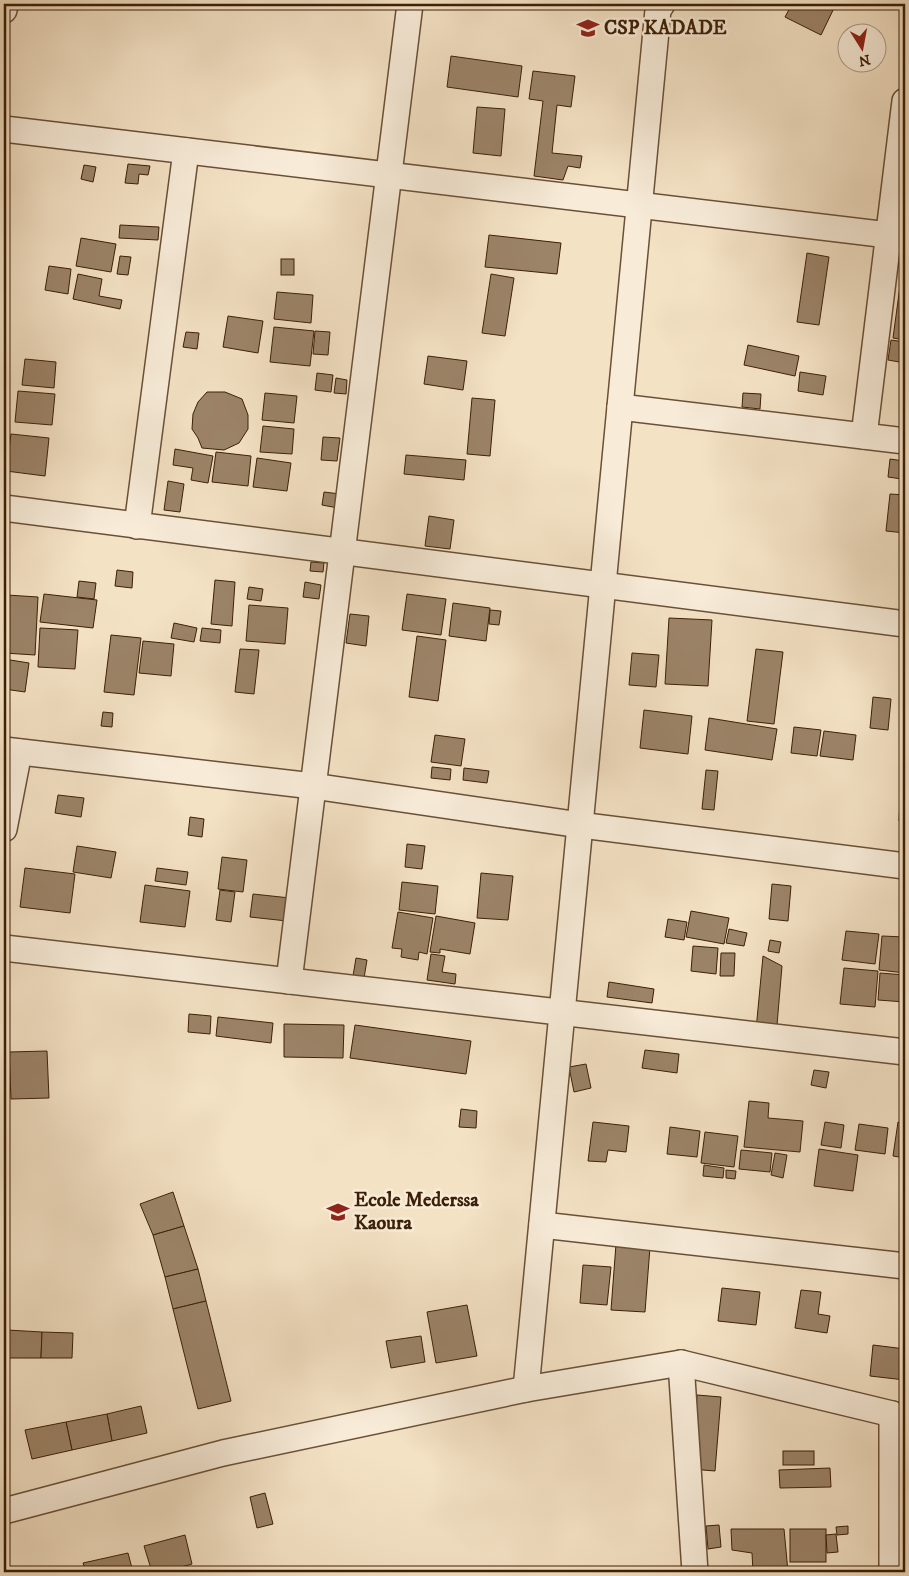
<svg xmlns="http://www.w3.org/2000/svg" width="909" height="1576" viewBox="0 0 909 1576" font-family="'IM FELL DW Pica',serif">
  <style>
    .building { fill: #9c8469; stroke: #3c1f06 }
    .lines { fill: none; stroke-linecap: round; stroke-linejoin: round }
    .street-casing { stroke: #6a5036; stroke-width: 28 }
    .street { stroke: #f8ecd9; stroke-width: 25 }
    .labels { text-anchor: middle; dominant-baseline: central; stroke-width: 5; stroke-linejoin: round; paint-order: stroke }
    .poi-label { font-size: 20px; font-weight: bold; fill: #3c1f06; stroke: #f8ecd9; text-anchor: start }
  </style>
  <rect width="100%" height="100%" fill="#f4e2c5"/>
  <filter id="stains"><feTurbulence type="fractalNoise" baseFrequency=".004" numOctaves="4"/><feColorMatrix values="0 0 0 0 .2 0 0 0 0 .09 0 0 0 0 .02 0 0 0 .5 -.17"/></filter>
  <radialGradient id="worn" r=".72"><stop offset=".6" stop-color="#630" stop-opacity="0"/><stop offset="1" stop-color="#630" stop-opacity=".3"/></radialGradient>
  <g class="building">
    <path d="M792,4H836L821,35L785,17Z"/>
    <path d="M451,56L522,66L518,97L447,87Z"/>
    <path d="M533,71L575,76L571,107L557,105L552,153L582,156L580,168L568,166L563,180L534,176L543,101L529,99Z"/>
    <path d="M477,107L505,109L501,156L473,153Z"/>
    <path d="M128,164L150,166L148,175L139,174L138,184L125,183Z"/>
    <path d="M84,165L96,167L93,182L81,179Z"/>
    <rect x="4" y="223" width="5" height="13"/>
    <path d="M120,225L159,227L158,240L119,238Z"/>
    <path d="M489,235L561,243L557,274L485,267Z"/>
    <path d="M81,238L116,244L111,272L76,266Z"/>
    <path d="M807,253L829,257L819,325L797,322Z"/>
    <path d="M120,256L131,257L128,275L117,274Z"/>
    <rect x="281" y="259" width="13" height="16"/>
    <path d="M49,266L71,269L68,294L45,290Z"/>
    <path d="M78,274L102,279L99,296L122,300L120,309L73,299Z"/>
    <path d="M491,274L514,278L505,336L482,333Z"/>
    <path d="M900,286L905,287V340L893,338Z"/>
    <path d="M277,292L313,295L311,323L274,319Z"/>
    <path d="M228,316L263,321L258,353L223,347Z"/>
    <path d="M274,327L314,331L310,366L270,362Z"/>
    <path d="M315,331L330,332L328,355L313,354Z"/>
    <path d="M186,332L199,333L197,349L183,347Z"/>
    <path d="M891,340L905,342V363L888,360Z"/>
    <path d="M748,345L799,356L795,376L744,365Z"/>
    <path d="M428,356L467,361L463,390L424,384Z"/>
    <path d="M25,359L56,362L54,388L22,385Z"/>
    <path d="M800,372L826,376L823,395L798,391Z"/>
    <path d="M317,373L333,375L331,392L315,390Z"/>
    <path d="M336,378L347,380L346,394L334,393Z"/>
    <path d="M18,391L55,394L52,425L15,422Z"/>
    <path d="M207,392H225L242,399L248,415V429L239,443L224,450L202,448L198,438L192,429L193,414L198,402Z"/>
    <path d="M265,393L297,396L294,423L262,420Z"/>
    <path d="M743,393L761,394L760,409L742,407Z"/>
    <path d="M472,398L495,400L490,456L467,454Z"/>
    <path d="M263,426L294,429L292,454L260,452Z"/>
    <path d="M11,434L49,438L45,476L6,471Z"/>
    <path d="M323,437L340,438L337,461L321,460Z"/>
    <path d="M175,449L213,456L208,483L191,480L193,468L173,465Z"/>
    <path d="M216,452L251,456L248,486L212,482Z"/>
    <path d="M406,455L466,460L464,480L404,474Z"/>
    <path d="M257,458L291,463L287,491L253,487Z"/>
    <path d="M890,459L904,461L902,479L888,477Z"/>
    <path d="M168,481L184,484L180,512L164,510Z"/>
    <path d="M324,492L340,494L338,508L322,505Z"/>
    <path d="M890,494L905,495V533L886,531Z"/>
    <path d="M429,516L454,520L450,549L425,546Z"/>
    <path d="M311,562L324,563L323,572L310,571Z"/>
    <path d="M117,570L133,572L132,588L115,586Z"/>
    <path d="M215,580L235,582L232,626L211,624Z"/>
    <path d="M79,581L96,583L94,599L77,597Z"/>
    <path d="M305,582L321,585L319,599L303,597Z"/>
    <path d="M249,587L263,589L261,601L247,599Z"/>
    <path d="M44,594L97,600L93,628L40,622Z"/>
    <path d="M407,594L446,599L441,635L402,630Z"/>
    <path d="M7,595L38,597L35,655L4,653Z"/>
    <path d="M453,603L490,608L486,641L449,636Z"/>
    <path d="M249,605L288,608L285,644L246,641Z"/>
    <path d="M490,610L501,611L499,625L489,624Z"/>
    <path d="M350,614L369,616L366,646L346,643Z"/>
    <path d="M669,618L712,620L708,686L665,684Z"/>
    <path d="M174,623L197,628L194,642L171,638Z"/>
    <path d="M40,628L78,630L75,669L38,667Z"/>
    <path d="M202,628L221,630L220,643L200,641Z"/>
    <path d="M111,635L141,638L134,695L104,692Z"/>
    <path d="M417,636L446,640L438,701L409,697Z"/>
    <path d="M143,641L174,644L171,676L139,673Z"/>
    <path d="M240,649L259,650L254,694L235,692Z"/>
    <path d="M756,649L783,652L774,724L747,721Z"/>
    <path d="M632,653L659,655L656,687L629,685Z"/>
    <path d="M4,659L29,663L25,692L4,689Z"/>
    <path d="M873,697L891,699L888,730L870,728Z"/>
    <path d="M644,710L692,716L688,754L640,748Z"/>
    <path d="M103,712L113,713L112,727L101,726Z"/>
    <path d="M709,718L777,729L772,760L705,750Z"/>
    <path d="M794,727L821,730L817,756L791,753Z"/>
    <path d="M824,731L856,735L853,760L820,756Z"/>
    <path d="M435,735L465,739L461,766L431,762Z"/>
    <path d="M432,767L451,769L450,780L431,778Z"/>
    <path d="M464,768L489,771L487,783L463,780Z"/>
    <path d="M706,770L718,771L714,810L702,809Z"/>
    <path d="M901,783H905V822L899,821Z"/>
    <path d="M58,795L84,798L81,817L55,813Z"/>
    <path d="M190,817L204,819L202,837L188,835Z"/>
    <path d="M407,844L425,846L422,869L405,867Z"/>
    <path d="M77,846L116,852L111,878L73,872Z"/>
    <path d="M222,857L247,860L243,892L218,889Z"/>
    <path d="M25,868L75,874L70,913L20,907Z"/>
    <path d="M157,868L188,872L186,885L155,881Z"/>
    <path d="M481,873L513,876L508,920L477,918Z"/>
    <path d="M402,882L438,886L435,914L399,910Z"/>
    <path d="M772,884L791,886L788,921L769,919Z"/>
    <path d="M145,885L190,891L185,927L140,922Z"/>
    <path d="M220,890L235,892L231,922L216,920Z"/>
    <path d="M253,894L290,898L287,921L250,917Z"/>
    <path d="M691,911L729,918L724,944L686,937Z"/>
    <path d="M398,912L433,918L427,954L419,952L418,960L401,957L402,949L392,948Z"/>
    <path d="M436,916L475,923L470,954L440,949V953L430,952Z"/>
    <path d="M668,919L687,922L684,940L665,937Z"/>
    <path d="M729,929L747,933L744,946L726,943Z"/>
    <path d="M846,931L879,934L875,964L842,960Z"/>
    <path d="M882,936L905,937V973L879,970Z"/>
    <path d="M770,940L781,942L779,953L768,951Z"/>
    <path d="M693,946L718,948L716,974L691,971Z"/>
    <path d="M721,953H735L734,976H720Z"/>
    <path d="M431,954L445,956L442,972L456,974L455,984L427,980Z"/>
    <path d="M763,956L782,966L777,1025L756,1030Z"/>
    <path d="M356,958L367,960L364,978L353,976Z"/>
    <path d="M844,968L878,971L875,1007L840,1004Z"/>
    <path d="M880,973L905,975V1002L878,1000Z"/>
    <path d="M609,982L654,989L652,1003L607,997Z"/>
    <path d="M189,1014L211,1016L210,1034L188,1032Z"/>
    <path d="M218,1017L273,1023L271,1043L216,1036Z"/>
    <path d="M284,1024L344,1025L343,1058L284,1057Z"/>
    <path d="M355,1025L471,1041L466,1074L350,1058Z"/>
    <path d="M645,1050L679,1054L677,1073L642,1068Z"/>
    <path d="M47,1051L49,1098L11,1099L9,1052Z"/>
    <path d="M586,1064L591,1088L574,1092L569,1067Z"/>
    <path d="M814,1070L829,1072L826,1088L811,1085Z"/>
    <path d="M749,1101L769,1103L768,1118L803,1121L800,1152L744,1147Z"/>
    <path d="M461,1109L477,1111L476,1128L459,1127Z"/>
    <path d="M593,1122L629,1126L626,1152L608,1150L606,1162L588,1161Z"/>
    <path d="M825,1122L844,1125L841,1148L821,1145Z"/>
    <path d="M898,1122L905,1124V1158L893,1156Z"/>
    <path d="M859,1124L888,1128L885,1154L855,1150Z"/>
    <path d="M670,1127L700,1131L697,1157L667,1154Z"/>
    <path d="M705,1132L738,1136L734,1167L701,1163Z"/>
    <path d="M819,1149L858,1155L853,1191L814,1186Z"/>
    <path d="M741,1150L772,1153L770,1172L739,1169Z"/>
    <path d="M775,1153L787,1155L783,1178L771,1175Z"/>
    <path d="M704,1165L724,1168L723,1178L703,1176Z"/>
    <path d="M726,1170L736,1171L735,1179L726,1178Z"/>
    <path d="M173,1192L184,1226L153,1235L140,1204Z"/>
    <path d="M184,1226L198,1269L165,1277L153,1235Z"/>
    <path d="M616,1244L650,1247L645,1312L611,1310Z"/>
    <path d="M583,1265L611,1267L607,1305L580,1303Z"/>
    <path d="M198,1269L206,1301L173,1309L165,1277Z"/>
    <path d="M722,1288L760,1292L756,1325L718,1321Z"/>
    <path d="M801,1290L821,1292L818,1314L830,1316L827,1333L795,1328Z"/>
    <path d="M206,1301L231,1401L198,1409L173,1309Z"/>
    <path d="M467,1305L477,1356L436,1363L427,1312Z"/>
    <rect x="4" y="1330" width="3" height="28"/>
    <path d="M7,1330L42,1332L41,1358H7Z"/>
    <path d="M42,1332L73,1333L72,1358H41Z"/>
    <path d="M421,1336L425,1362L391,1368L386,1341Z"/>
    <path d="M873,1345L905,1349V1380L870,1376Z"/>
    <path d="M697,1395L721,1397L715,1471L691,1469Z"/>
    <path d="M141,1406L147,1433L112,1441L107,1414Z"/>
    <path d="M107,1414L112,1441L72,1450L66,1422Z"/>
    <path d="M66,1422L72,1450L32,1459L25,1430Z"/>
    <rect x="783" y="1451" width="31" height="14"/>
    <path d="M830,1468L831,1487L780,1488L779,1470Z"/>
    <path d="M265,1493L273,1524L257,1528L250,1497Z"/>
    <path d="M719,1525L721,1547L708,1549L706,1526Z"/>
    <path d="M848,1526V1534L837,1535L836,1527Z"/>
    <path d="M731,1529H784L788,1572H753L752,1553L732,1550Z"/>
    <rect x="790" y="1529" width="36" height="33"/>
    <path d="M836,1534L838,1552L827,1553L826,1535Z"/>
    <path d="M185,1535L192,1564L164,1572H152L144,1546Z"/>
    <path d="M128,1553L133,1572H86L83,1563Z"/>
    <path d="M52,1567L53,1572H27Z"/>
  </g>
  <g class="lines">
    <g class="street-casing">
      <g id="street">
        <path d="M4,10L5,4"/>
        <path d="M4,129L905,237"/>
        <path d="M620,407L905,441"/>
        <path d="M864,436L905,101"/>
        <path d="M4,508L905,624"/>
        <path d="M137,526L186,151"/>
        <path d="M4,750L313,786L580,825L905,866"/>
        <path d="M4,829L19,752"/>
        <path d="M4,948L905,1052"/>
        <path d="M289,981L410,4"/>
        <path d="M542,1225L905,1266"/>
        <path d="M681,1363L695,1572"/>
        <path d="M526,1389L658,10L662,4"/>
        <path d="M892,1414V1572"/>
        <path d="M4,1511L223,1453L526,1389L681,1363L892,1414L905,1421"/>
      </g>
    </g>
    <use href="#street" class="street"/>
  </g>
  <defs>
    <g id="school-bare" transform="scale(1.725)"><path d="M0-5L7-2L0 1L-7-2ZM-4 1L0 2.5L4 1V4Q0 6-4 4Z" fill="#8f2418" stroke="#f8ecd9" stroke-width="2.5" paint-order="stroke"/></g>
  </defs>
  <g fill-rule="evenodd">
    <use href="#school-bare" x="588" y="28"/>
    <use href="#school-bare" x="338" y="1212"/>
  </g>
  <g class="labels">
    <g class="poi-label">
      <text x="604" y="28">CSP KADADE</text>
      <text x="354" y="1200">Ecole Mederssa<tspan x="354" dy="23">Kaoura</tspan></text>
    </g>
  </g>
  <rect width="909" height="1576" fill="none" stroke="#f4e2c5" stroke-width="20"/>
  <rect x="5" y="5" width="899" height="1566" fill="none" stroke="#3c1f06" stroke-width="2.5"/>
  <rect x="10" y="10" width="889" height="1556" fill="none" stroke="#3c1f06"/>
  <g transform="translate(862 48) rotate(169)"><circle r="24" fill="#f8ecd9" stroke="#ad9a85"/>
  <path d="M0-4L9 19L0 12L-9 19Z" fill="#8f2418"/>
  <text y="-8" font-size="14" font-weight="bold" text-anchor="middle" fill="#3c1f06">N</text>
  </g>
  <rect width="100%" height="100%" filter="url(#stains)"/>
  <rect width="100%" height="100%" fill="url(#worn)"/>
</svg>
